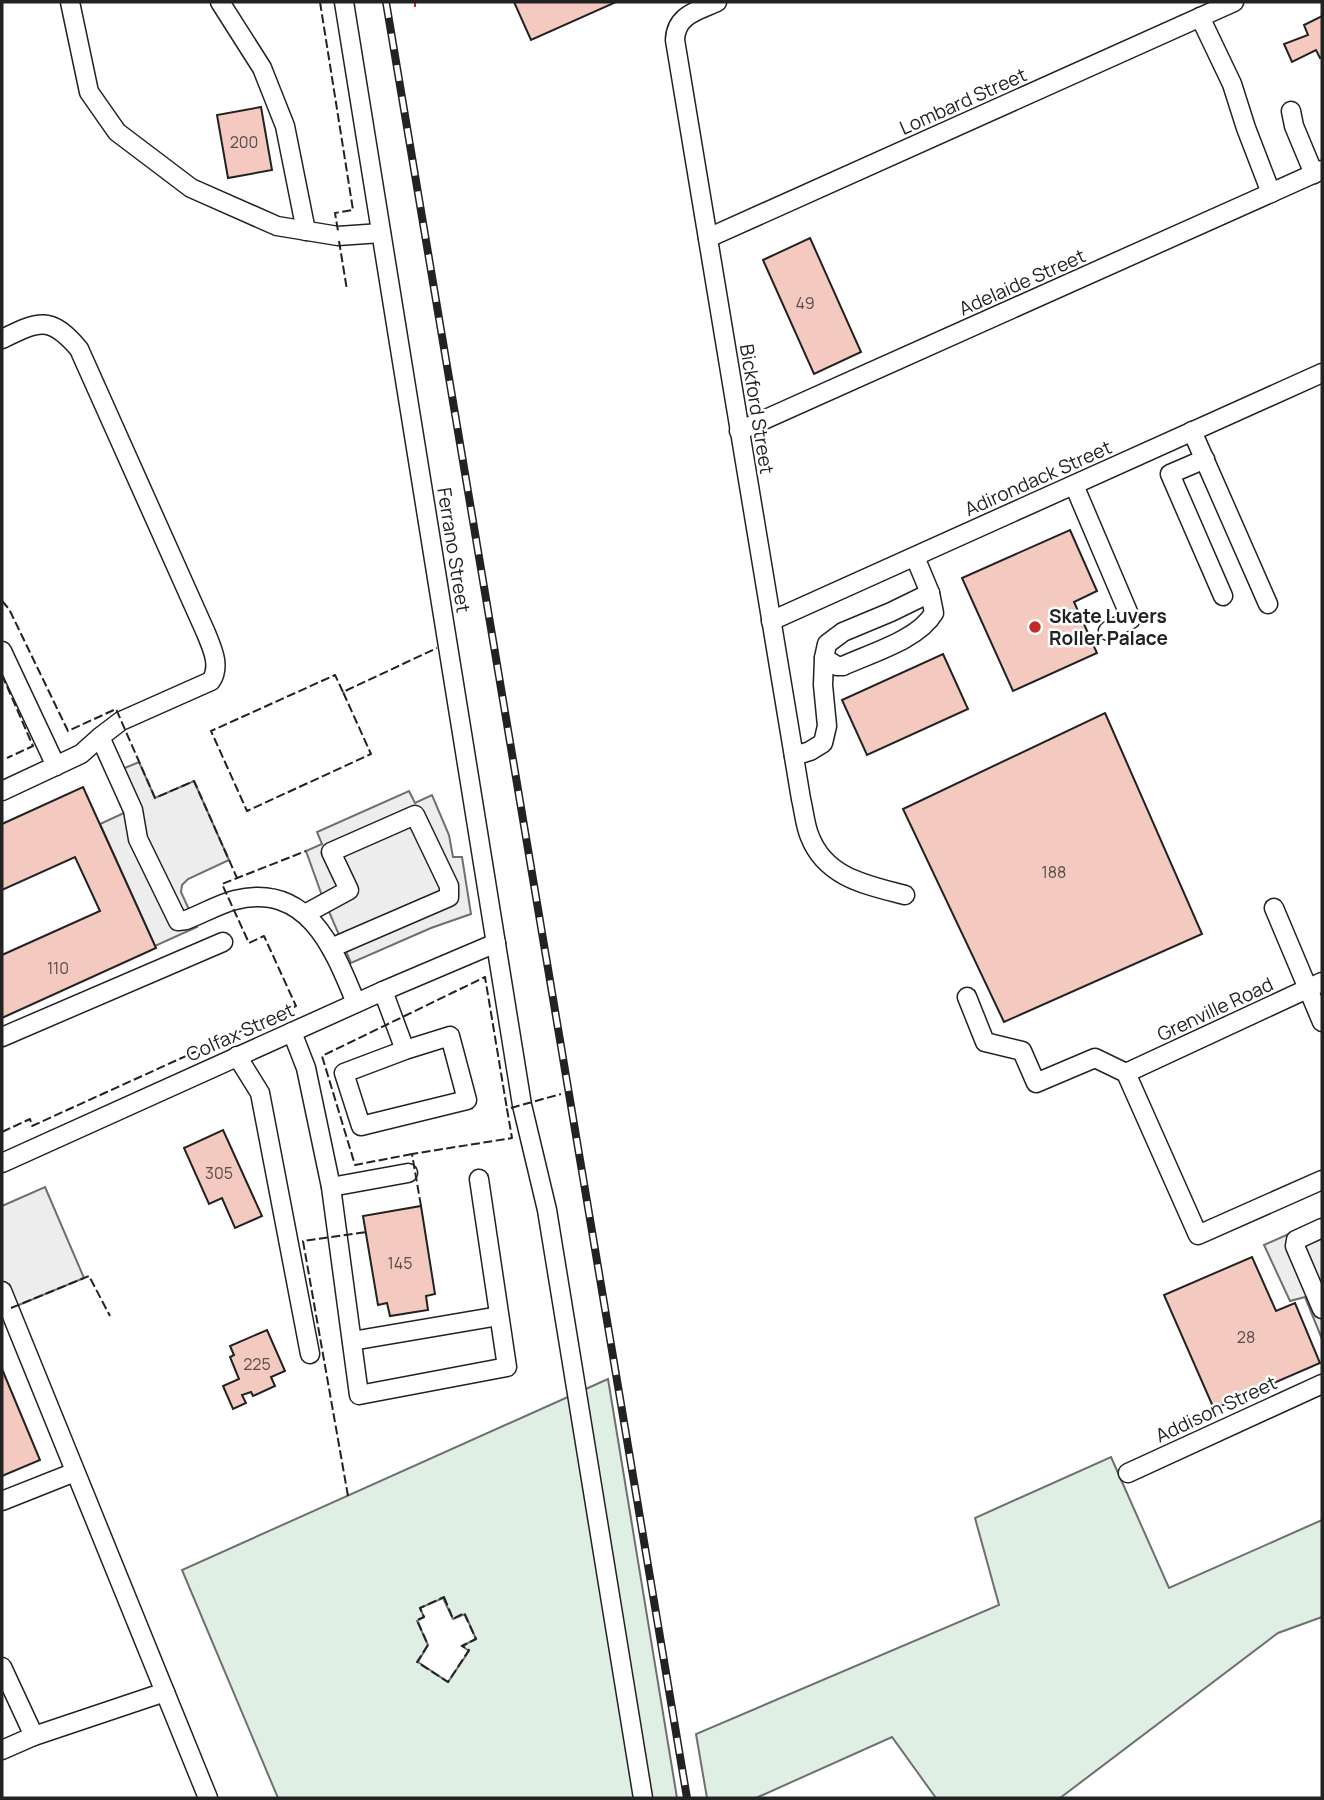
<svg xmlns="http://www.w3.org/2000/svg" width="1324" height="1800" viewBox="0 0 1324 1800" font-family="Manrope,sans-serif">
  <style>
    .green { fill: #e0efe3; stroke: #6f6f6f; stroke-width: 2; fill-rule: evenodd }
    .parking { fill: #ededed; stroke: #6f6f6f; stroke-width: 2 }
    .building { fill: #f3c9c0; stroke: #222; stroke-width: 2 }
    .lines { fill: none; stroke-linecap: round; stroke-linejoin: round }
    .minor-casing { stroke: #222; stroke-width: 21 }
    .minor { stroke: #fff; stroke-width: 18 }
    .rail-casing { stroke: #222; stroke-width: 8 }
    .rail { stroke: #fff; stroke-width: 5; stroke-dasharray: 16; stroke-linecap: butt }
    .fence { stroke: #222; stroke-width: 2; stroke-dasharray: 9 3.5; stroke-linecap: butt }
    .power { stroke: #c62828; stroke-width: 2; stroke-dasharray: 24 5 3.5 5; stroke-linecap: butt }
    .poi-dot { fill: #c62828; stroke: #fff; stroke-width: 2.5 }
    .labels { text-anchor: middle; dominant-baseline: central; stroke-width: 5; stroke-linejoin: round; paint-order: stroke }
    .number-label { font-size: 16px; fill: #564c4a }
    .street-label { font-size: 19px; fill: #222; stroke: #fff }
    .poi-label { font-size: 19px; font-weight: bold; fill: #222; stroke: #fff; text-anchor: start }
  </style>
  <rect width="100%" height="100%" fill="#fff"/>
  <g class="green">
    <path d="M608,1379L677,1798H278L182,1570ZM443,1598L453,1619L465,1614L476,1639L462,1646L469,1651L448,1682L418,1662L428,1645L417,1621L424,1617L420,1608Z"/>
    <path d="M1111,1457L1169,1588L1322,1520V1617L1278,1633L1060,1798H936L892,1737L756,1798H707L696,1734L999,1605L975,1518Z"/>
  </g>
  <g class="parking">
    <path d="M139,762L155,798L194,781L229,860L188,879L182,885L181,892L197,927L155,946L100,824L124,813L108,775Z"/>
    <path d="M409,791L415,803L432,795L449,835L453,857H462L471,914L431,928L351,963L321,893L306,851L322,844L317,832Z"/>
    <path d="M45,1187L84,1278L2,1312V1206Z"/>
    <path d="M1322,1219V1339L1305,1297L1290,1301L1264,1245Z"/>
  </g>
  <g class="building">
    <path d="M514,2H613L614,3L531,40Z"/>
    <path d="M1322,16V57L1320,58L1316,50L1292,62L1284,44L1308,35L1304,25Z"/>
    <path d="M261,107L272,170L228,178L217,115Z"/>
    <path d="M810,238L861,352L814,374L763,260Z"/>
    <path d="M1070,530L1097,591L1074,602L1097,653L1013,691L962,578Z"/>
    <path d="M943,654L968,709L867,755L842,700Z"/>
    <path d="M1105,713L1202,934L1004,1022L903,809Z"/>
    <path d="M83,787L156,948L2,1018V955L100,911L75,857L2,890V824Z"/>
    <path d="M223,1130L262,1216L235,1228L222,1198L209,1204L184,1148Z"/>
    <path d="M421,1206L435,1294L426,1296L428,1310L390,1316L387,1303L378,1305L363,1216Z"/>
    <path d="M1252,1257L1276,1311L1295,1303L1320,1363L1214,1409L1164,1295Z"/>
    <path d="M267,1330L285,1371L271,1377L275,1386L253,1396L251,1392L242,1395L246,1403L233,1409L223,1386L239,1379L230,1357L234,1355L230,1346Z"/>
    <path d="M2,1369L40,1460L2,1476Z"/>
  </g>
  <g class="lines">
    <g class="minor-casing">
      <g id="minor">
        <path d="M70,2L89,92L117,132L191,188L277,226L338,236L381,233"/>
        <path d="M220,2L262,68L285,126L306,231"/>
        <path d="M344,2L522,1105L547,1210L643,1798"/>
        <path d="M717,2C697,11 676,15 675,40L801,799C804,811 805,826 810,837C826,878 867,885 905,895"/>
        <path d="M1200,17L1232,84L1246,128L1271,193"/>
        <path d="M1291,111L1294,126L1314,174"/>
        <path d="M708,238L1234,2"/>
        <path d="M2,339C39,321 50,315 79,349L206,633C212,648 221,666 211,681L121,721L100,737"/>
        <path d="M739,431L1322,170"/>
        <path d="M1192,431L1268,604"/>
        <path d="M1205,459L1170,474L1223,596"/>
        <path d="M1074,485L1131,619L1108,631"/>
        <path d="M771,621L1322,373"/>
        <path d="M2,651L56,766"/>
        <path d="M824,658L837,666H843C871,653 918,640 934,613L930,593L915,557"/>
        <path d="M794,756L810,751L823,743L827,726L823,685L824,658L827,644L843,632L891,612L930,593"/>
        <path d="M2,791L81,754L100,737L133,810L138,839L178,921L186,920C202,914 219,904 235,900C308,882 334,949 356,1003"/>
        <path d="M1274,908L1322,1022"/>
        <path d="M305,914L349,890L331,852L415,815L449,886V897L331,948"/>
        <path d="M383,991L405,1050L344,1073L361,1126L467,1100L450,1036L405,1050"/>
        <path d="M967,997L985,1042L1022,1051L1036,1083L1095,1058L1126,1073L1198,1235L1322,1180"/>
        <path d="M292,1032L306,1068L331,1187L359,1395L507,1367L479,1179"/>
        <path d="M2,1037L223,942"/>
        <path d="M237,1056L260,1093L310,1354"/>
        <path d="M1126,1073L1322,982"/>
        <path d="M2,1163L383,991L496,943"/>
        <path d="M331,1187L408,1173"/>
        <path d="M1322,1228L1296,1240L1295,1246L1322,1309"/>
        <path d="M2,1291L208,1798"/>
        <path d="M352,1341L499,1316"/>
        <path d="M1128,1473L1322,1384"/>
        <path d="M2,1501L75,1472"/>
        <path d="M2,1667L34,1736L165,1692"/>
        <path d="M2,1750L34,1736"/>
      </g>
    </g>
    <use href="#minor" class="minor"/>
    <g class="rail-casing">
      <path id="rail" d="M386,2L687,1798"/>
    </g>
    <use href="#rail" class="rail"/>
    <g class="fence">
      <path d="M320,2L353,210L335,213L338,231"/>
      <path d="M339,241L347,290"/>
      <path d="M2,601L9,609L68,731L116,709L155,798L194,781L237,878"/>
      <path d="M2,675L33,746L7,758"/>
      <path d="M343,692L335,675L211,731L247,811L371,754L343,692L437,648"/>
      <path d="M2,1132L30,1119L32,1126L296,1006L264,936L249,943L222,884L306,851"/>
      <path d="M412,1154L355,1165L322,1056L485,977L507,1109"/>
      <path d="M421,1206L412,1154L512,1138L507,1109L561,1094"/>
      <path d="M11,1308L89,1276L110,1316"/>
      <path d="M348,1496L303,1241L366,1232"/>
      <path d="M444,1597L453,1619L464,1613L476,1639L462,1646L469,1650L448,1682L417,1662L428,1645L417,1620L424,1617L420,1608Z"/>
    </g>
    <path class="power" d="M415,2V7"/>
  </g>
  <circle class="poi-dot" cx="1035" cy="627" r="7"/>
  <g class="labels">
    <g class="number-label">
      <text x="244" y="142">200</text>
      <text x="805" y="303">49</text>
      <text x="1054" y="872">188</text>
      <text x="58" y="968">110</text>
      <text x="219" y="1173">305</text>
      <text x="400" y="1263">145</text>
      <text x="1246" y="1337">28</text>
      <text x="257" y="1364">225</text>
    </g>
    <g class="street-label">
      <text transform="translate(963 101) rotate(-24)">Lombard Street</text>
      <text transform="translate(1022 282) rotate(-24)">Adelaide Street</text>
      <text transform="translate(757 409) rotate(81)">Bickford Street</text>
      <text transform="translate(1038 478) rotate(-24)">Adirondack Street</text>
      <text transform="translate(454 550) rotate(81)">Ferrano Street</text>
      <text transform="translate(1215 1009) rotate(-25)">Grenville Road</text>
      <text transform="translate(240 1032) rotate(-24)">Colfax Street</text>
      <text transform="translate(1216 1409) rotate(-25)">Addison Street</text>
    </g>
    <g class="poi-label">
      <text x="1049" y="616">Skate Luvers<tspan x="1049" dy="22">Roller Palace</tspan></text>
    </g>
  </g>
  <rect width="1324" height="1800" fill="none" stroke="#222222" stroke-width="7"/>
</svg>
